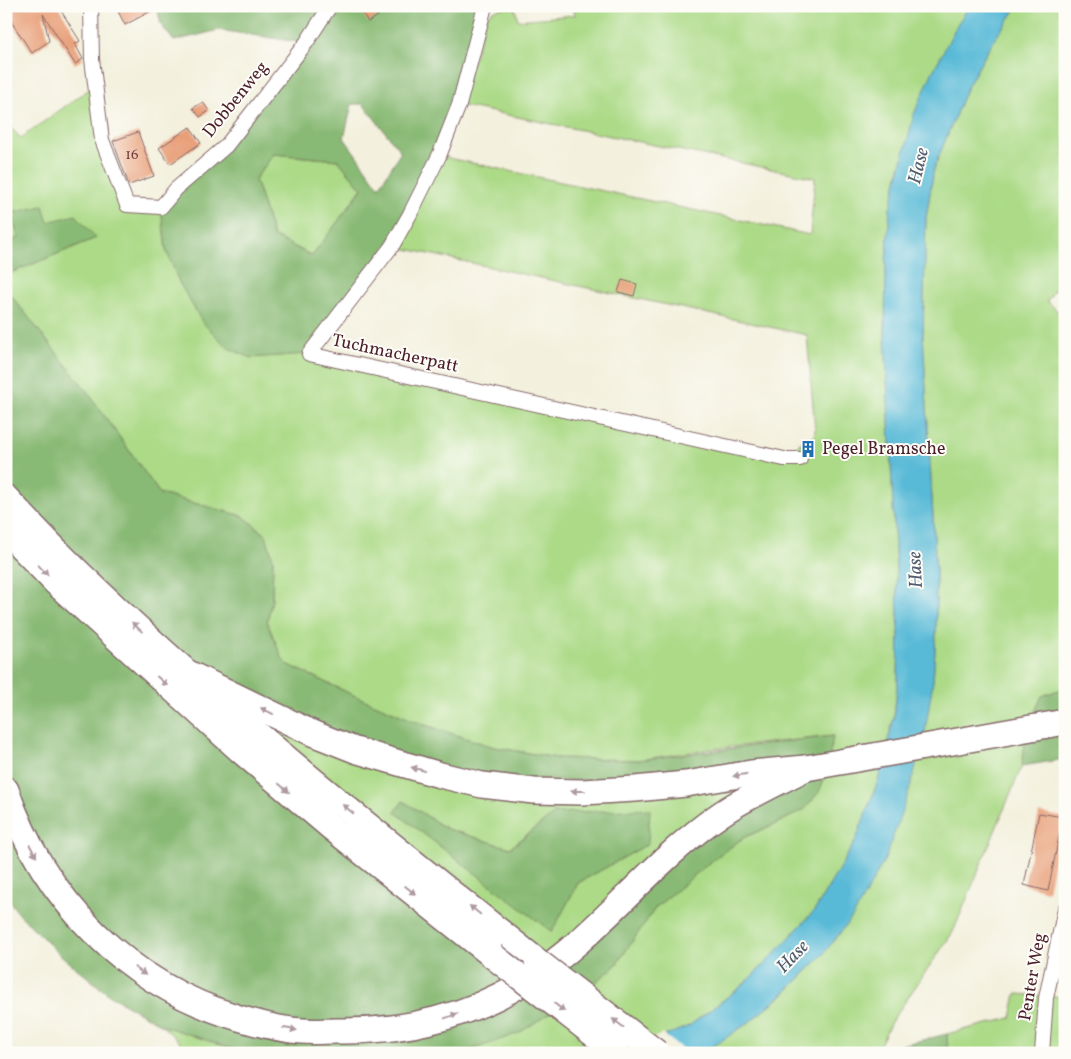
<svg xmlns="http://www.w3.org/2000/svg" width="1071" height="1059" viewBox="0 0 1071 1059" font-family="Vollkorn,serif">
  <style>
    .green { fill: #acda87; stroke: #7b7c59; fill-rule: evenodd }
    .forest { fill: #89ba74; stroke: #6a6c50; fill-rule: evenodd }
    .water { fill: #58bad7; stroke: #516c81 }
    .pier { fill: #f3f0dd }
    .building { fill: #e89f78 }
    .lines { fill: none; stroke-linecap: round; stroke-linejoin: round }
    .street-casing { stroke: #856869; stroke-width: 16 }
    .highway-casing { stroke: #856869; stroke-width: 28 }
    .street { stroke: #fff; stroke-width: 14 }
    .highway { stroke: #fff; stroke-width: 25 }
    .highway-bridge-casing { stroke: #856869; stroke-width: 28; stroke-linecap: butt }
    .highway-bridge { stroke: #fff; stroke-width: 25 }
    .oneway { fill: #ae9aa0 }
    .labels { text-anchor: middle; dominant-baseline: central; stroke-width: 4; stroke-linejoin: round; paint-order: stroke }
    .number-label { font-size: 15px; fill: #723f3e }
    .street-label { font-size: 18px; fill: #4a1f2b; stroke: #fdfcf7 }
    .poi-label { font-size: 18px; fill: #4a1f2b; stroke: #fdfcf7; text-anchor: start }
    .water-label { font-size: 19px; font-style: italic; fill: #505d70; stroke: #fdfcf7 }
  </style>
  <rect width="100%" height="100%" fill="#fdfcf7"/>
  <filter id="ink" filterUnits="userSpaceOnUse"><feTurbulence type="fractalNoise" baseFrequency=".02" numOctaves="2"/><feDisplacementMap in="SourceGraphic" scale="10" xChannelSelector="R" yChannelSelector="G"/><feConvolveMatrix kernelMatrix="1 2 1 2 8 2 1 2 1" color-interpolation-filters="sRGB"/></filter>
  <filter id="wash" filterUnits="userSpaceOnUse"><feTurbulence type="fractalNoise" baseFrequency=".0096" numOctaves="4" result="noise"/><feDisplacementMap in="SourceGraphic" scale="20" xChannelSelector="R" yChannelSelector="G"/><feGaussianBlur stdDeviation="1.12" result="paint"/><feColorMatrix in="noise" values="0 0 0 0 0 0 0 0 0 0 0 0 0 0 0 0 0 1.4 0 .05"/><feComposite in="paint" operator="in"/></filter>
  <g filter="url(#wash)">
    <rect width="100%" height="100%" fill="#f3f0dd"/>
    <g class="green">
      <path d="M573,6H970L958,23L901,163L890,210L886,263L885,335L899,633L898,678L894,717L878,781L855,842L815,910L763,966L738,989L689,1026L624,1053H459L480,1047L616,965L656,907L714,859L743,838L784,820L805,809L833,736L711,749L638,760L557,758L494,747L422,724L353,695L287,664L282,658L267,622L272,599L273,559L266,535L243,516L160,494L86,390L6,289V275L96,238L48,222L43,206L19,238L6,243V123L21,138L95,85L102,140L127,205L161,207L166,250L180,284L203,323L228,348L309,354L784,459L793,453L800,443C810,442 814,440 815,430L807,335L392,246L439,156L810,235L815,178L459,105L487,16C495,7 504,8 515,8L518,20L575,15Z"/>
      <path d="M1018,6H1065V274L1047,301L1065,318V688L1042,696L1027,729L1022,766L953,932L891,1022L877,1051L874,1053H703L748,1023L784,994L822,956L933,681L936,634V573L923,334L926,218L934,168L966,89L992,43Z"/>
      <path d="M274,154L338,160L362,188L313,256L273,236L255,179Z"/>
      <path d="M186,672L395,763L806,768L544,969ZM403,801L447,829L510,848L555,813L648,844L578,883L552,931Z"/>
      <path d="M1016,994L1065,997V1053H948L947,1034L1011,1018Z"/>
      <path d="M161,1025L227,1047L251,1053H186L181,1043Z"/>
    </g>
    <g class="forest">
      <path d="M157,6H485L459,105L410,214L309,354L251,358L228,348L203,323L180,284L166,250L161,207L226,146L305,43L219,30L174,41L161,25ZM352,104H363L401,152L379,187L344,138ZM274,154L338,160L362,189L312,256L273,236L255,179Z"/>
      <path d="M43,206L48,222L76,215L96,238L6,275V243L19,238L11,213Z"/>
      <path d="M6,289L86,390L160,494L243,516L266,535L273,559L272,599L267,622L282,658L287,664L353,695L422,724L494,747L557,758L638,760L833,736L827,772L819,792L805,809L784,820L743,838L714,859L656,907L616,965L593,985L519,1033L480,1047L459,1053H251L227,1047L161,1025L109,995L57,952L20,915L6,897V531L526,981L672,852L804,769L686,784L440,775L186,672L6,498Z"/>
      <path d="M1065,688V759L1022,766L1027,729L1042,696Z"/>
      <path d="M403,801L447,829L510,848L555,813L650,809L648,844L578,883L552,932L395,812Z"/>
      <path d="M947,1034L948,1053H874L877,1051Z"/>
    </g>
    <path class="water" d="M970,6H1018L992,43L966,89L934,168L926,218L923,334L936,573V634L933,681L925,732L909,791L886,857L854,915L822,956L783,994L748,1023L703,1053H624L689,1026L738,989L763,966L815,910L855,842L878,781L894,717L898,678L899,633L885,335L886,263L890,209L914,114L932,73L958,23Z"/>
    <path class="pier" d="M663,1034L688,1053H621L623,1050Z"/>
    <g id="blocks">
      <g class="building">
        <path d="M6,6H58L80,41L75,44L83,59L75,64L43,14L49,41L32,53L6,14Z"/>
        <path d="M126,6H160L125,25L118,11Z"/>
        <path d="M358,6H372L378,16L368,22Z"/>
        <path d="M203,102L209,111L200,117L193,108Z"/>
        <path d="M190,127L201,143L170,164L159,148Z"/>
        <path d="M138,132L154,176L129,185L113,141Z"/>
        <path d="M622,280L637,284L634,296L618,292Z"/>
        <path d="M1039,813L1063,817L1048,891L1024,885Z"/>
      </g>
    </g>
  </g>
  <g filter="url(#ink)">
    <use href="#blocks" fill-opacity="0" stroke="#856869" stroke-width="1"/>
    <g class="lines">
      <g class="street-casing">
        <g id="street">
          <path d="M91,6L92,59L102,140L127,205L161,207L176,189L226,146L306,43L330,6"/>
          <path d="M485,6L459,105L439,156L410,214L392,246L309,354L784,459H800"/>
          <path d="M1042,1053L1046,998L1065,909"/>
        </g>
      </g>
      <g class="highway-casing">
        <g id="highway">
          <path d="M6,498C29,522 51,546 75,569C220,709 378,835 537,961"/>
          <path d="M6,531L56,583L240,750L332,828L493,956"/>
          <path d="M186,672L312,733L355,750L440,775L482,785L534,791L582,792L635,789L686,784L751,773L806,768L1065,722"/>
          <path d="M6,790C43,899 127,985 239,1018C259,1024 281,1030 302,1031C313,1032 325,1031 337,1031C406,1032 467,1017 526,981C581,948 624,896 672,853C691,836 713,818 735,805C758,792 782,780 806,768"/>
        </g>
      </g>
      <use href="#street" class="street"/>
      <use href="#highway" class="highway"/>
      <g class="highway-bridge-casing">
        <g id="highway-bridge">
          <path d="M493,956L618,1053"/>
          <path d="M537,961L657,1053"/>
        </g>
      </g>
      <use href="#highway-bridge" class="highway-bridge"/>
    </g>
    <defs><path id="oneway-solid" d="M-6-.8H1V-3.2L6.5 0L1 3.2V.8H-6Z" transform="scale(1.25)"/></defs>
    <g class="oneway">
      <use href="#oneway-solid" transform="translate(43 570) rotate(46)"/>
      <use href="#oneway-solid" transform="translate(137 627) rotate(-137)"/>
      <use href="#oneway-solid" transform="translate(162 681) rotate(42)"/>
      <use href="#oneway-solid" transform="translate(267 711) rotate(-154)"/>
      <use href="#oneway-solid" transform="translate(418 769) rotate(-165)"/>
      <use href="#oneway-solid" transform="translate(740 775) rotate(170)"/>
      <use href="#oneway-solid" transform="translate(284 788) rotate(40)"/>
      <use href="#oneway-solid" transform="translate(578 791) rotate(-180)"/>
      <use href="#oneway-solid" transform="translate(348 809) rotate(-141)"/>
      <use href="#oneway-solid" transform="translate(33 851) rotate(61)"/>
      <use href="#oneway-solid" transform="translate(410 890) rotate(39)"/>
      <use href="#oneway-solid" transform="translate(475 910) rotate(-141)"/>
      <use href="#oneway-solid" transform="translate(140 971) rotate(35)"/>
      <use href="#oneway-solid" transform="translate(559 1007) rotate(38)"/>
      <use href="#oneway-solid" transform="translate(451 1016) rotate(-20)"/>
      <use href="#oneway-solid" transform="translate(618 1023) rotate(-143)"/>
      <use href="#oneway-solid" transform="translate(290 1029) rotate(10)"/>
    </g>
  </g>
  <defs>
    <g id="building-bare" transform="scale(1.35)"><path d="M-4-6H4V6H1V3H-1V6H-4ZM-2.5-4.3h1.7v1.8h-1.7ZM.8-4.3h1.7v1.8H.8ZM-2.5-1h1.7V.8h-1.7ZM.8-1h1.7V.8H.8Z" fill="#1f6fb2" stroke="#fdfcf7" stroke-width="2.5" paint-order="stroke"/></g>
  </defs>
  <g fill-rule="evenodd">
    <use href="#building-bare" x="808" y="449"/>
  </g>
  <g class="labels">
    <g class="number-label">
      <text x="132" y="155">16</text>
    </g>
    <g class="street-label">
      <text transform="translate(236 100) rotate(-51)">Dobbenweg</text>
      <text transform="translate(395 354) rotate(12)">Tuchmacherpatt</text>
      <text transform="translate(1033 977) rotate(-80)">Penter Weg</text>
    </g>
    <g class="poi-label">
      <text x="822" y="449">Pegel Bramsche</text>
    </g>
    <g class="water-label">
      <text transform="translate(919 166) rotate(-76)">Hase</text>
      <text transform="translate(916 570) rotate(-93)">Hase</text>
      <text transform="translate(793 957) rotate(-46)">Hase</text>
    </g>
  </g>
  <rect width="1071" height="1059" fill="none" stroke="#fdfcf7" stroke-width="25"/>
</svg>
